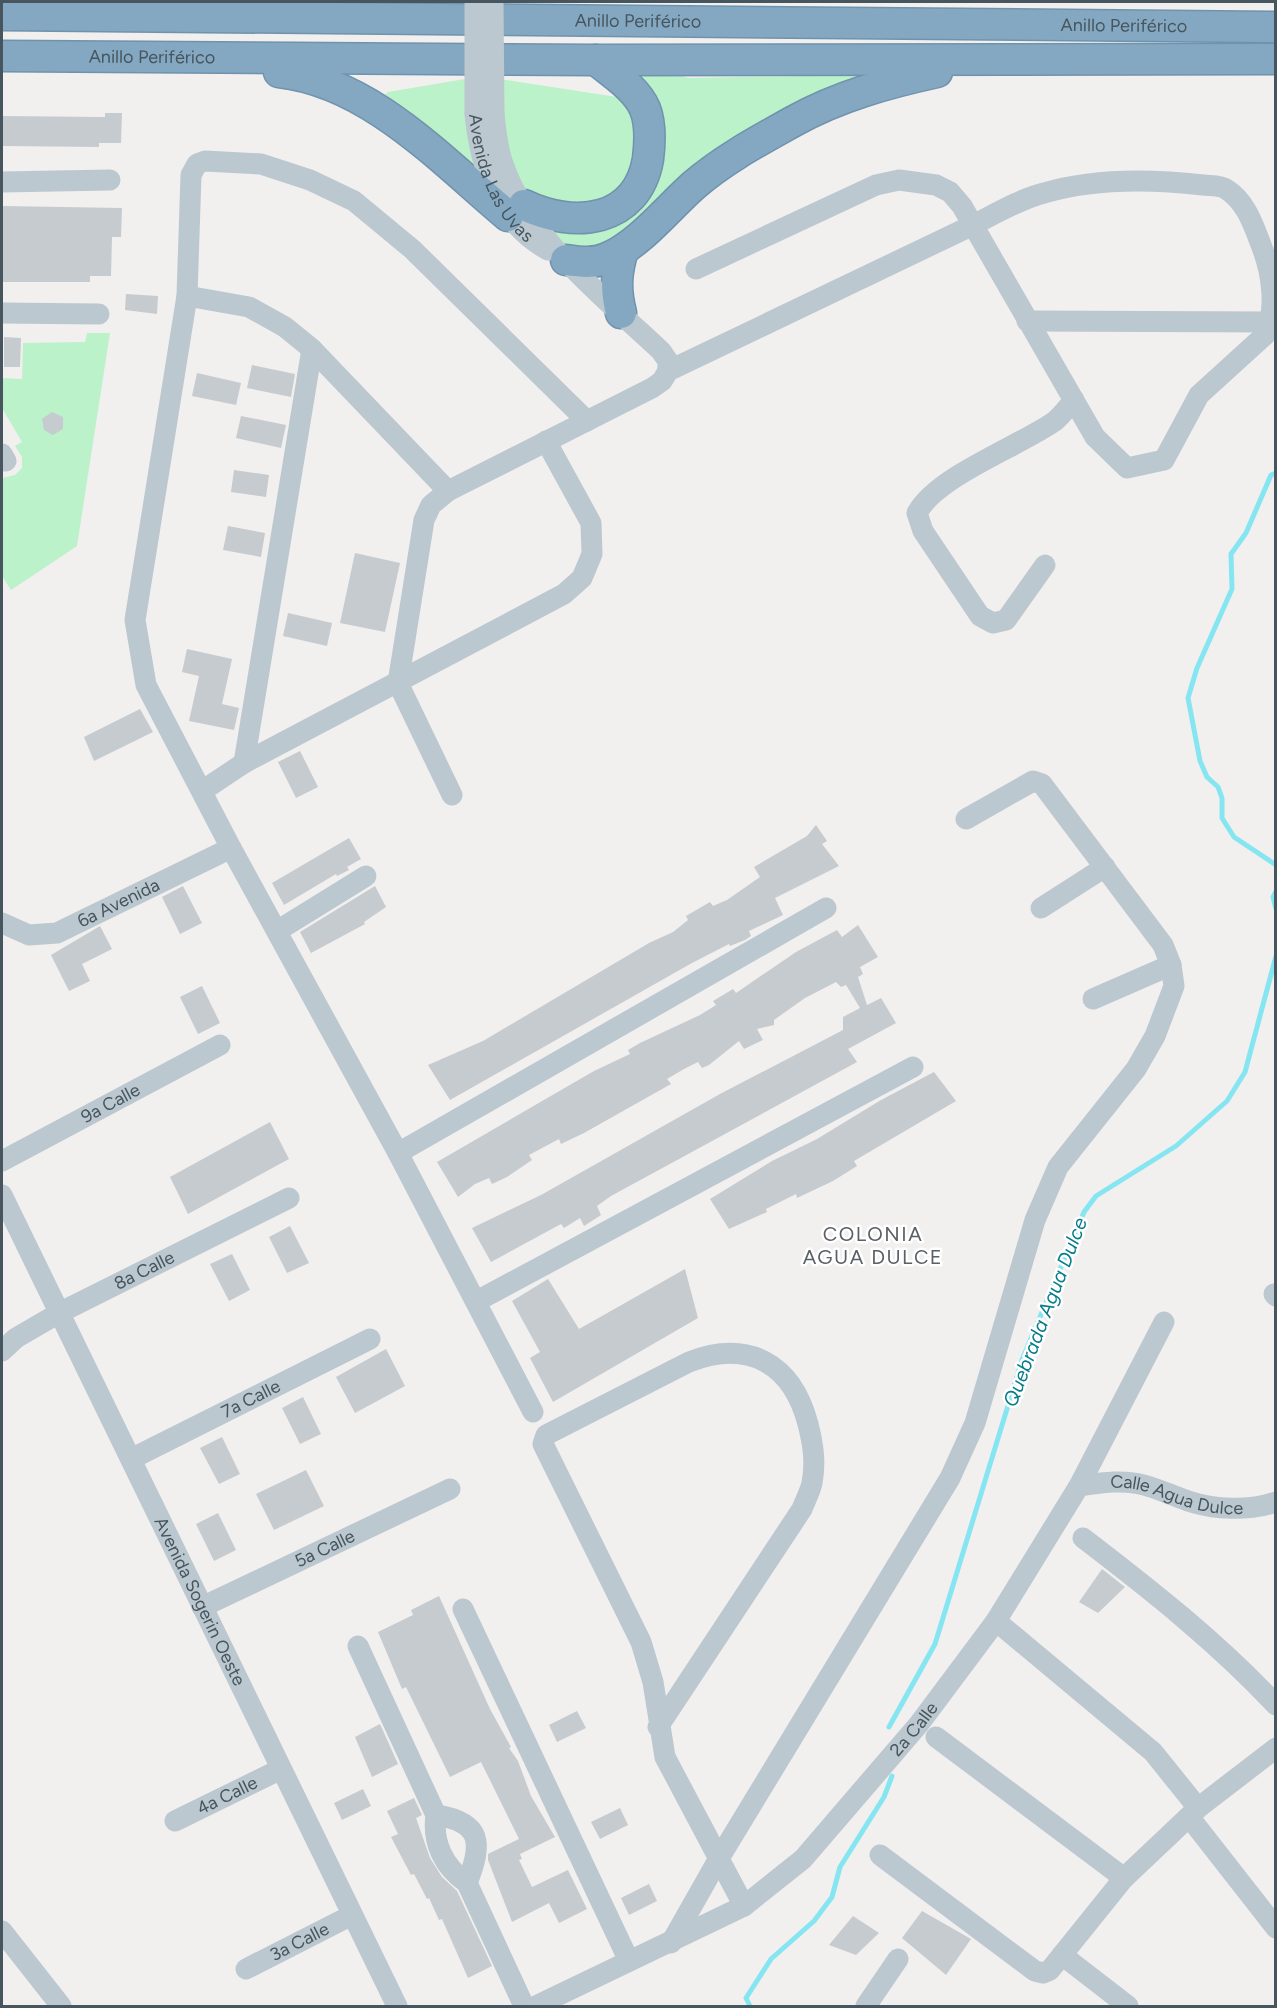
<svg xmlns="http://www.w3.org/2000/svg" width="1277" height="2008" viewBox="0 0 1277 2008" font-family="Figtree,sans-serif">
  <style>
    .green { fill: #bbf2ca }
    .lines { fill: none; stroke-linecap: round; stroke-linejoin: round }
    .stream { stroke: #85e6f1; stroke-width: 5 }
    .building { fill: #c6cbcf }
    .highway-casing { stroke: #6f93ad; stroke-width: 33 }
    .minor { stroke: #bcc8cf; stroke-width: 21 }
    .highway { stroke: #84a8c1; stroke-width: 30 }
    .minor-bridge { stroke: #bcc8cf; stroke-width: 21 }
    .labels { text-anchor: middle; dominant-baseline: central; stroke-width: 5; stroke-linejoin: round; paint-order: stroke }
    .street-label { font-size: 18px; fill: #46555e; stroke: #fff }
    .neighbourhood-label { font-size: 20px; letter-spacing: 1.5px; fill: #5b6065; stroke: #fff }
    .water-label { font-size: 20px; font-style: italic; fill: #077d8a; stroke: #fff }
  </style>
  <rect width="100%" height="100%" fill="#f2efef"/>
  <g class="green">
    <path d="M632,60L688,78L798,76L834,60H871V87L586,262L371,107L388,92L465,79L506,80L617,97L628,86Z"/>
    <path d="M87,333H110L77,546L11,590L2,576V478L15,475L22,468V457L15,446L22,442L2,408V378L22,379L23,343L85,342Z"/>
  </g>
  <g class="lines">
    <g class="stream">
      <path d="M1276,473L1271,475L1246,533L1231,554L1232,589L1197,668L1188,698L1200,761L1207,777L1218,787L1222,798V818L1234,837L1276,865"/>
      <path d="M1276,891L1273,897L1276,909"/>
      <path d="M889,1727L935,1644L1022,1360L1084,1212L1096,1196L1176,1146L1227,1101L1245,1072L1276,956"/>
      <path d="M750,2006L746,1998L771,1959L814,1921L832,1897L840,1867L884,1797L892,1776"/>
    </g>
  </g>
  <g class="building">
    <path d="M105,113H122L121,143H99V147L2,146V116L105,117Z"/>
    <path d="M2,206L122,208L121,237H112L111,276H90V282H2Z"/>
    <path d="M126,294L158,296L157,314L125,310Z"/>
    <path d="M4,337L21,338L20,367H4Z"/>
    <path d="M252,365L295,374L291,397L247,388Z"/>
    <path d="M197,373L241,383L236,405L192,396Z"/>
    <path d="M52,412L63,417V429L53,435L44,430L42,419Z"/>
    <path d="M241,416L286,425L281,448L236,438Z"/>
    <path d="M234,470L269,475L266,497L231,492Z"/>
    <path d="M228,526L265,533L261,557L223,550Z"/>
    <path d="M355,553L400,563L385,632L340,623Z"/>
    <path d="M288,613L332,623L327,646L283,636Z"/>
    <path d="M187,649L232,659L222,704L239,708L234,730L189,721L199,676L182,672Z"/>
    <path d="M140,709L153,732L94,761L84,737Z"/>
    <path d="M300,751L318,787L296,798L278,762Z"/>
    <path d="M816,825L827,841L822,844L839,866L775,898L783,915L749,931L751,936L745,940L730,946L729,944L692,963L450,1100L428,1065L483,1041L649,943L673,932L688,920L686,916L710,902L713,906L727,900L760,877L754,867L807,836Z"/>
    <path d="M349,838L361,859L347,867L349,870L337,876L336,874L284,905L272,883Z"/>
    <path d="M183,886L202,923L180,934L162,897Z"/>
    <path d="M375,886L386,907L364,922L365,924L311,953L300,932Z"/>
    <path d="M858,925L878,957L860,967L863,974L858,977L867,1005L881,998L896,1023L848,1049L857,1062L611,1196L597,1206L601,1215L584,1226L580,1218L564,1228L561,1224L491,1262L472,1228L541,1195L720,1094L843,1030V1017L860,1008L846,985L841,987L836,982L805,998L774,1020V1025L757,1029L763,1040L744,1049L739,1041L709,1065L702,1068L698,1062L684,1069L667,1079L671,1084L584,1133L561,1144L559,1139L529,1155L532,1160L507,1177L492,1184L489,1178L475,1184L458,1197L437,1162L594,1071L630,1054L628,1050L640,1043L700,1015L716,1005L713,1001L733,989L736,993L796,952L837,930L842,937Z"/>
    <path d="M100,926L112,949L82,964L90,981L69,991L51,955Z"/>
    <path d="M202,986L220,1023L198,1034L180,997Z"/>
    <path d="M934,1072L956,1101L854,1161L857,1166L833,1181L797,1198L796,1194L766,1209L767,1212L729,1229L710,1199L772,1161L817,1139L881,1100Z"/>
    <path d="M270,1122L289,1159L188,1214L170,1177Z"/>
    <path d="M290,1226L309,1263L287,1273L269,1237Z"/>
    <path d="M232,1254L250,1290L229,1301L210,1264Z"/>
    <path d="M685,1269L698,1318L553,1402L530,1358L540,1352L512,1301L548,1279L579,1329Z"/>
    <path d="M386,1349L405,1386L355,1413L336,1377Z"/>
    <path d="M303,1397L321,1434L300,1444L282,1408Z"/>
    <path d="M222,1437L240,1474L219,1484L200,1448Z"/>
    <path d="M306,1470L324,1506L274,1530L256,1494Z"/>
    <path d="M218,1513L236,1550L214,1561L196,1524Z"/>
    <path d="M1102,1569L1125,1587L1098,1613L1079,1602Z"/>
    <path d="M439,1596L490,1709L511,1747L509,1748L518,1761L531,1796L555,1837L520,1854L522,1859L519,1860L532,1887L568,1870L587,1909L559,1923L549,1903L512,1922L488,1860V1854L519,1839L481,1762L450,1777L406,1687L402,1689L378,1632L413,1615L411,1610Z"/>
    <path d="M577,1711L586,1728L557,1742L549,1725Z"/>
    <path d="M380,1724L398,1764L372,1777L355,1737Z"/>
    <path d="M363,1789L371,1806L342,1820L334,1803Z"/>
    <path d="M414,1798L422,1815L416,1818L430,1858L442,1877L457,1891L492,1966L468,1978L442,1919L439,1920L429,1898L427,1899L414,1874L411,1875L391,1837L398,1834L387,1811Z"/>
    <path d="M620,1808L628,1825L600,1839L591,1822Z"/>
    <path d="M649,1884L657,1901L629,1915L621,1898Z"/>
    <path d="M922,1911L971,1939L946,1975L902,1938Z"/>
    <path d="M853,1916L879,1933L856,1955L829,1945Z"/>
  </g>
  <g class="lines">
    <g class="highway-casing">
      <g id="highway">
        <path id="s12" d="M2,15L1276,27"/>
        <path id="s13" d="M2,56L596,60L1276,59"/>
        <path d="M279,72C370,82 441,160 508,216"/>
        <path d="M524,205C574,229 637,223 648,159C650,143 651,124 645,109C637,89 612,73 596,60"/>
        <path d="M566,260C580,262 594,264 607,258C638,246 669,207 694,185C724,159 760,140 794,121C839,96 887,83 937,72"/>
        <path d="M621,313C615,289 616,273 623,250"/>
      </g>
    </g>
    <g class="minor">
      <path id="s1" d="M475,114C480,166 498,223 548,250"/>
      <path d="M494,114C496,130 497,148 503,164C529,240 604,297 661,351L668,361V371"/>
      <path d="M2,182L110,180"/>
      <path d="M187,296L249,307L285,327L312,349L448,491"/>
      <path d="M2,313L99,314"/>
      <path d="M1027,321L1271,322"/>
      <path d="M2,454L6,461"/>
      <path d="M1045,565L1006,620L993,623L980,616L923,531L917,513C937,476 1018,447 1055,421C1062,415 1068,407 1074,400"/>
      <path d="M244,763L312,349"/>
      <path d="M202,791L244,763L564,594L582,578L592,554L591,523L546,441"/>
      <path d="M452,795L398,683L424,520L431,505L448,491L652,388L662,381L668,371L973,225C995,214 1020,199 1044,193C1094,178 1152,179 1203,185C1210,186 1220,185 1226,189C1247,202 1254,227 1263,250C1272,275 1277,310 1265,335L1199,395L1164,460L1127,468L1095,437L962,206L950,192L936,185L899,180L876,185L696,269"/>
      <path d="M1041,908L1105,867"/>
      <path id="s2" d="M2,923L29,935L57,933L231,848"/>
      <path d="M277,931L366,876"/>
      <path d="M1093,999L1171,965"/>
      <path d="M398,1153L826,908"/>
      <path id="s3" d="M2,1161L220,1045"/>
      <path id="s4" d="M2,1195L397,2006"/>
      <path d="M1274,1294L1276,1296"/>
      <path d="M477,1301L913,1067"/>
      <path id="s5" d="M2,1351L16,1338L59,1313L289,1198"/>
      <path d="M533,1412L398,1153L231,848L146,685L135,620L187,296L191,175L197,164L205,161L261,164L310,180L354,201L412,249L587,421"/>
      <path id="s6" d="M131,1459L370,1339"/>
      <path id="s7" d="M1079,1486C1100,1483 1123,1479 1144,1485C1159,1489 1173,1496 1188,1501C1215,1510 1249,1511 1276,1502"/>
      <path d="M1083,1538C1151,1590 1217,1642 1276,1705"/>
      <path id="s8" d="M202,1607L450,1489"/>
      <path d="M463,1609L629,1961"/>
      <path d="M996,1621L1153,1752L1198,1808"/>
      <path d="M358,1646L436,1815C432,1843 444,1867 467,1883L524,2006"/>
      <path d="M658,1727L802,1509C805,1501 810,1492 812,1483C816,1462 813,1444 808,1424C792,1363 748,1339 689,1362L546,1435L543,1444L641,1642L653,1682L665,1757L744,1906"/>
      <path d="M936,1737L1124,1878"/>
      <path d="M436,1815C482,1822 483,1843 467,1883"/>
      <path d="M1190,1818L1276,1928"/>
      <path id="s9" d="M175,1821L281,1769"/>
      <path d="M880,1855L1035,1971L1043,1973L1050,1970L1124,1878L1198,1808L1276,1748"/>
      <path d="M2,1931L61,2006"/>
      <path d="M671,1943L718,1860L950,1478L975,1423L1035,1220L1058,1167L1136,1069L1155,1036L1174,986L1171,965L1163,945L1042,784L1033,781L966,819"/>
      <path d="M1062,1955L1128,2006"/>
      <path id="s10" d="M246,1969L352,1915"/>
      <path id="s11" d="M536,2006L744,1906L803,1859L919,1724L996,1621L1079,1486L1164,1322"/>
      <path d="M866,2006L898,1959"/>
    </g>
    <use href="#highway" class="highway"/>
    <g class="minor-bridge">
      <path d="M493,2L494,114"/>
      <path d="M475,114V2"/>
    </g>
  </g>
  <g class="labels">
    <g class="street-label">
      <text stroke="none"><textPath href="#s12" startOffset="636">Anillo Periférico</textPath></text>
      <text stroke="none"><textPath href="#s12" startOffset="1122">Anillo Periférico</textPath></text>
      <text stroke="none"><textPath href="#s13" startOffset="150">Anillo Periférico</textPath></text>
      <text stroke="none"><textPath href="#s1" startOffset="70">Avenida Las Uvas</textPath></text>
      <text stroke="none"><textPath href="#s2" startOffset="126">6a Avenida</textPath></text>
      <text stroke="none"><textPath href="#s3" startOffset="123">9a Calle</textPath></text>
      <text stroke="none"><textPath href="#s5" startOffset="164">8a Calle</textPath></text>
      <text stroke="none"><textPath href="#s6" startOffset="134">7a Calle</textPath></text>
      <text stroke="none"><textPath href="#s7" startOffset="100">Calle Agua Dulce</textPath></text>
      <text stroke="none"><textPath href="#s8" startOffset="136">5a Calle</textPath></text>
      <text stroke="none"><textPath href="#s4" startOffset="452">Avenida Sogerin Oeste</textPath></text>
      <text stroke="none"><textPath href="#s11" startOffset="477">2a Calle</textPath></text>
      <text stroke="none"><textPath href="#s9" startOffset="58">4a Calle</textPath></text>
      <text stroke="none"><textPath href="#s10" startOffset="60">3a Calle</textPath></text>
    </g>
    <g class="neighbourhood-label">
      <text x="873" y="1234">COLONIA<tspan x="873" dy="23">AGUA DULCE</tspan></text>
    </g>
    <g class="water-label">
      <text transform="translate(1045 1312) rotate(-69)">Quebrada Agua Dulce</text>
    </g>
  </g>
  <rect width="1277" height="2008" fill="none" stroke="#46555e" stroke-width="6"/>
</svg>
